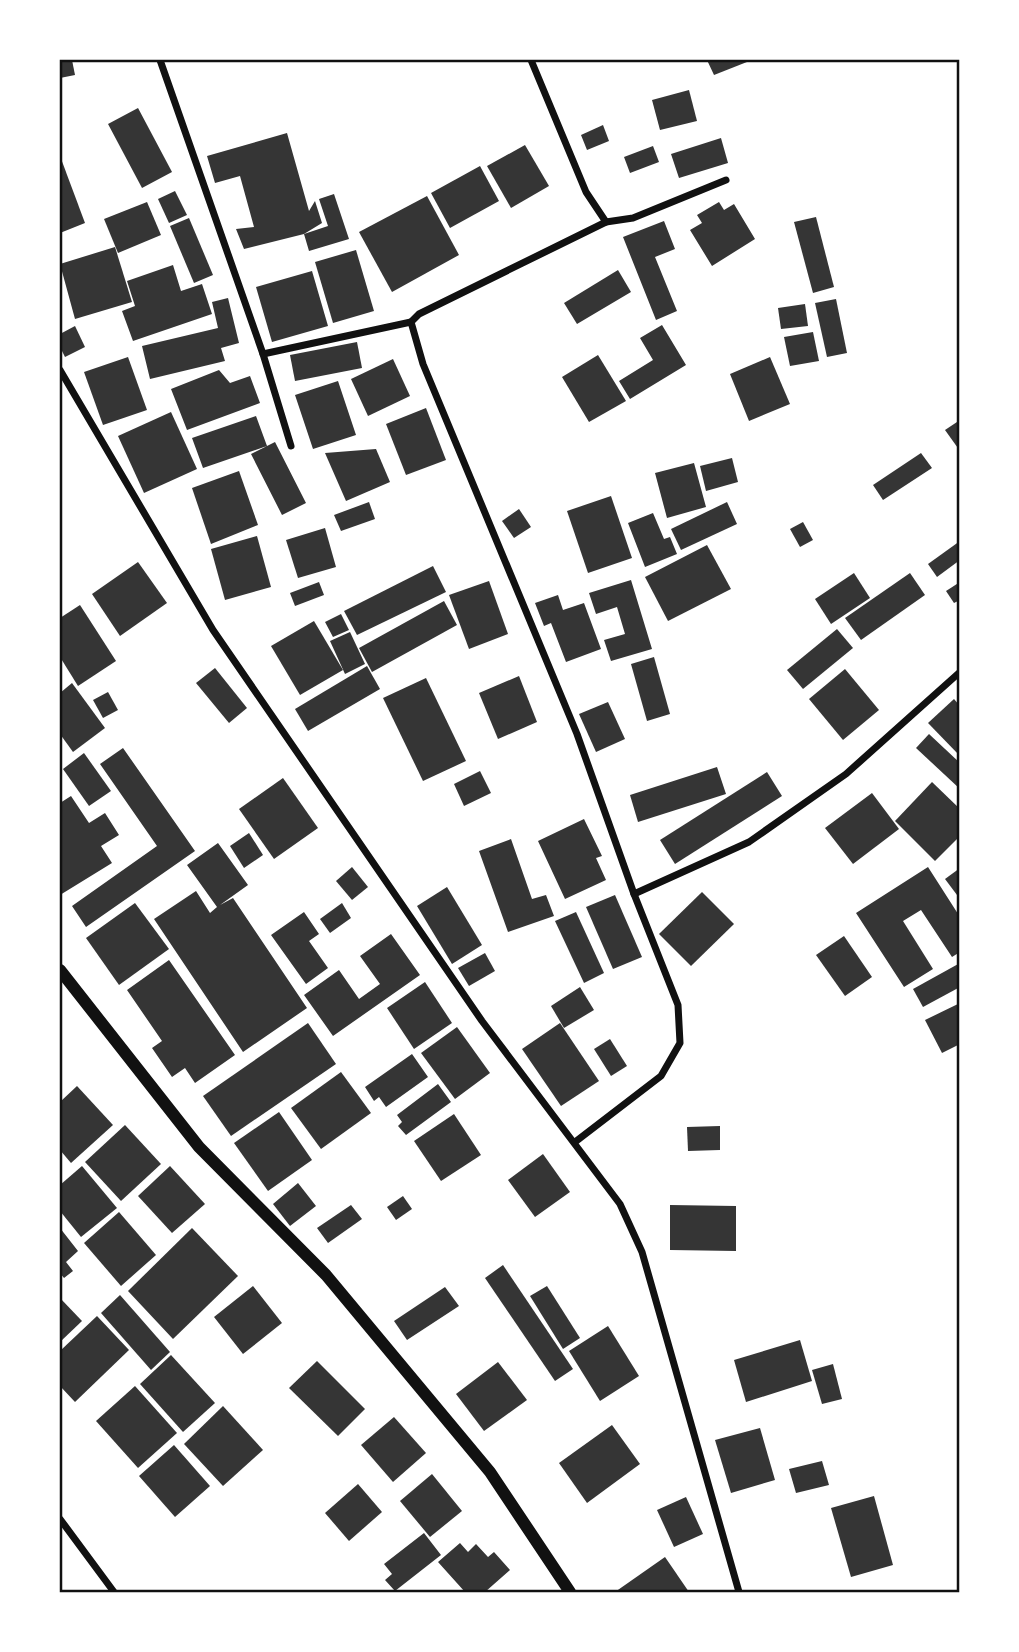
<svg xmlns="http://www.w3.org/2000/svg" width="1019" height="1652" viewBox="0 0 1019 1652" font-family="'Alegreya Sans',sans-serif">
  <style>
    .building { fill: #353535 }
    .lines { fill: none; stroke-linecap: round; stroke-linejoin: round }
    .minor { stroke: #111; stroke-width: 7 }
    .tertiary { stroke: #111; stroke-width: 12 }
    .neatline { fill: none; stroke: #111; stroke-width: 2.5 }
  </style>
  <rect width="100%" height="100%" fill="#fff"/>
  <g class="building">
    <path d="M60,60H72L75,75L60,78Z"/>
    <path d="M707,60H752L714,75Z"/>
    <path d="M689,90L697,121L660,130L652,100Z"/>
    <path d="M138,108L172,172L142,188L108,124Z"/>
    <path d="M603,125L609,141L587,150L581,135Z"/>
    <path d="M287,133L309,211L315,201L322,223L304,234L244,249L236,229L254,227L240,176L215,183L207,156Z"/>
    <path d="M721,138L728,163L679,178L671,154Z"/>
    <path d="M525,145L549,186L511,208L487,166Z"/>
    <path d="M653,146L659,162L630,173L624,157Z"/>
    <path d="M60,156L85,223L60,233Z"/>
    <path d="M480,166L499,201L450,228L431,193Z"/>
    <path d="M175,191L187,215L169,223L158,199Z"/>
    <path d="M334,194L349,239L309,251L304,234L328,226L319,199Z"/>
    <path d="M427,196L459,255L392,292L359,232Z"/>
    <path d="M147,202L161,235L118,253L104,219Z"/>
    <path d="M719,202L724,210L734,204L755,239L712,266L690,230L702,223L697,215Z"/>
    <path d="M816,217L834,287L813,293L794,222Z"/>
    <path d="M189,218L213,275L194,283L170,226Z"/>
    <path d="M664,221L675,249L655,257L677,311L656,320L623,237Z"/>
    <path d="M115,247L132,302L75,319L60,264Z"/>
    <path d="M356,250L374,311L333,323L315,262Z"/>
    <path d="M173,265L181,291L202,284L212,314L133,341L122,311L135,306L127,281Z"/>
    <path d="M618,270L631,292L577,324L564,303Z"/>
    <path d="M312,271L328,326L272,342L256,287Z"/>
    <path d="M228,298L239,343L221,348L225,361L150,379L142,346L218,328L212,302Z"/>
    <path d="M836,299L847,353L827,357L815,303Z"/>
    <path d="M805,304L808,326L781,329L778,308Z"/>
    <path d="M662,325L686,365L630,399L619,381L653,360L640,338Z"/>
    <path d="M75,326L85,347L65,357L60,347V334Z"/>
    <path d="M813,332L819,361L790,366L784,337Z"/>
    <path d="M357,342L362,368L295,381L290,355Z"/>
    <path d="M598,355L626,401L589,422L562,377Z"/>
    <path d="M128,357L147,410L103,425L84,372Z"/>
    <path d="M770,357L790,404L749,421L730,374Z"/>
    <path d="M393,359L410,396L368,416L351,379Z"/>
    <path d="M219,370L230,383L250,376L260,403L187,430L171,389Z"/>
    <path d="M338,381L356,435L313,449L295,395Z"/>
    <path d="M426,408L446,460L406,475L386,424Z"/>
    <path d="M171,412L197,469L144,493L118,436Z"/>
    <path d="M256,416L267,446L275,442L306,503L282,515L251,454L267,446L203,468L192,438Z"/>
    <path d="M960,420V451L945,430Z"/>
    <path d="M376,449L390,482L346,501L325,453Z"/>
    <path d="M921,453L932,468L883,500L873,485Z"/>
    <path d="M732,458L738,482L706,491L700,466Z"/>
    <path d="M694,463L706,507L667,518L655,473Z"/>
    <path d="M239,471L258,525L211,544L192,488Z"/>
    <path d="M611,496L632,558L588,573L567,511Z"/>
    <path d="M369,502L375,519L341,531L334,515Z"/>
    <path d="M727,502L737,524L681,550L671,529Z"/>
    <path d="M519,509L531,527L514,538L502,521Z"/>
    <path d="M653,513L664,539L670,537L677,554L645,567L628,523Z"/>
    <path d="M803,522L813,540L800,547L790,529Z"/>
    <path d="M325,528L336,567L298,578L286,540Z"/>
    <path d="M257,536L271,587L225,600L211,549Z"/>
    <path d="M960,541V560L937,577L928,564Z"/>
    <path d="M707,545L731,589L668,621L645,577Z"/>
    <path d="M138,562L167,603L120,636L92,594Z"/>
    <path d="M433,566L446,592L357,635L344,611Z"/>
    <path d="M854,573L870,598L831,624L815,599Z"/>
    <path d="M910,573L925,595L861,640L845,618Z"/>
    <path d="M631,580L652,649L611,661L604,640L625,634L617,607L596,614L589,593Z"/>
    <path d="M489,581L508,634L469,649L449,595Z"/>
    <path d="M319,582L324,595L295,606L290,593Z"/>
    <path d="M960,582V600L954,603L946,591Z"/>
    <path d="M558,595L563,610L584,603L601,649L566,662L551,623L544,626L535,603Z"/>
    <path d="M444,601L457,625L372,672L359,648Z"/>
    <path d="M80,605L116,661L78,686L60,657V618Z"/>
    <path d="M341,614L349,630L333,637L325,622Z"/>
    <path d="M314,621L343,670L300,695L271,646Z"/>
    <path d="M837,629L853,648L803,689L787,670Z"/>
    <path d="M350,632L365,664L345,674L330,641Z"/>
    <path d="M654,657L670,714L647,721L631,664Z"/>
    <path d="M367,666L380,689L308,731L295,709Z"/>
    <path d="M215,668L247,708L229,723L196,683Z"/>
    <path d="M845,669L879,710L843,740L809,699Z"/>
    <path d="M519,676L537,722L498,739L479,693Z"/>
    <path d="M426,678L466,761L423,781L383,698Z"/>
    <path d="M72,683L105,728L73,752L60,734V693Z"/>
    <path d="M108,692L118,710L103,718L93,700Z"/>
    <path d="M954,699L960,706V756L928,723Z"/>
    <path d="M608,702L625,739L596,752L579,714Z"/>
    <path d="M929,734L960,763V789L916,748Z"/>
    <path d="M123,748L195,851L86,927L72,906L157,846L100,764Z"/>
    <path d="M84,753L111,791L89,806L63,769Z"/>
    <path d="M717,767L726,794L638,822L630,795Z"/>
    <path d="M480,771L491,793L464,806L454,784Z"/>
    <path d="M767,772L782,796L675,864L660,840Z"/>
    <path d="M283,778L318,828L274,859L239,809Z"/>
    <path d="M932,782L960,809V836L935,861L895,821Z"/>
    <path d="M872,793L899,829L853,864L825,828Z"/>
    <path d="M71,796L89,823L105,813L119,835L101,846L112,863L60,895V803Z"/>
    <path d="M584,819L602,856L596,858L606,880L565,899L538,841Z"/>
    <path d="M249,833L263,855L244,868L230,846Z"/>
    <path d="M511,839L532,899L546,895L554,916L508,932L479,851Z"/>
    <path d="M218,843L248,885L220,905L233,898L307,1008L243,1052L154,919L196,891L210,913L217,907L187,865Z"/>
    <path d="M352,867L368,887L352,900L336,881Z"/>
    <path d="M928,867L960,917V952L952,957L921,910L903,921L933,969L904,987L856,913Z"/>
    <path d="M960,868V899L945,879Z"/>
    <path d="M447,887L482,945L452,964L417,906Z"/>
    <path d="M702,892L734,924L691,966L659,934Z"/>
    <path d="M615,895L642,957L613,969L586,907Z"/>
    <path d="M135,903L169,949L119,985L86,938Z"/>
    <path d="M342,903L351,918L330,933L320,919Z"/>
    <path d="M304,912L319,934L309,941L328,968L306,984L271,935Z"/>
    <path d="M576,912L604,973L584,983L555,921Z"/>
    <path d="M391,934L420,975L333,1036L304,995L339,970L359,999L380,984L360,956Z"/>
    <path d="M844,936L872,977L845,996L816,955Z"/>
    <path d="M485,953L495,971L469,986L458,968Z"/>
    <path d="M169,960L235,1055L195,1083L185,1068L172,1077L152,1048L162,1041L127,990Z"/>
    <path d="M960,963V987L923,1007L913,989Z"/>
    <path d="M425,982L452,1023L414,1049L387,1008Z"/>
    <path d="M580,987L594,1010L564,1028L551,1006Z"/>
    <path d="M960,1003V1044L942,1053L925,1020Z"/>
    <path d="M308,1023L336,1064L231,1136L203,1096Z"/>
    <path d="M560,1023L599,1081L561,1106L522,1049Z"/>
    <path d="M457,1027L490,1073L455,1099L421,1053Z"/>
    <path d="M610,1039L627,1066L611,1076L594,1049Z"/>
    <path d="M412,1054L428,1077L386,1107L379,1097L374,1101L365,1087Z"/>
    <path d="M341,1072L371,1113L321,1149L291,1108Z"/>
    <path d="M438,1084L451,1102L406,1135L398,1126L402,1122L397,1115Z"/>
    <path d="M77,1086L113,1125L71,1163L60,1150V1102Z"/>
    <path d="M279,1112L312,1160L268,1191L234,1143Z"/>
    <path d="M454,1114L481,1155L441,1181L414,1141Z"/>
    <path d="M125,1125L161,1164L121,1201L85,1162Z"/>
    <path d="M720,1126V1150L688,1151L687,1127Z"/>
    <path d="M543,1154L570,1192L535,1217L508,1180Z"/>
    <path d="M82,1166L117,1208L81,1237L60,1211V1185Z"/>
    <path d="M170,1166L205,1204L172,1233L138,1196Z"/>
    <path d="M298,1183L316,1206L290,1226L273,1204Z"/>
    <path d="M403,1196L412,1209L396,1220L387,1207Z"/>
    <path d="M351,1205L362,1219L328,1243L317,1228Z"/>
    <path d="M670,1205L736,1206V1251L670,1250Z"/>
    <path d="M119,1212L156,1255L121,1286L84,1243Z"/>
    <path d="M60,1228L78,1251L66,1262L73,1271L64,1278L60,1273Z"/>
    <path d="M192,1228L238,1276L173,1339L128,1291Z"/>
    <path d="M503,1265L573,1369L555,1381L485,1278Z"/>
    <path d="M253,1286L282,1323L243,1354L214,1317Z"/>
    <path d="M547,1286L580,1338L563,1349L530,1296Z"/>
    <path d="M445,1287L459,1306L407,1340L394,1321Z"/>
    <path d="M120,1295L170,1352L151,1370L101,1313Z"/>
    <path d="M60,1298L82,1321L60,1342Z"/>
    <path d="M97,1316L129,1350L75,1402L60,1386V1351Z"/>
    <path d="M608,1326L639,1376L600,1401L569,1351Z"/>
    <path d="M800,1340L812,1381L746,1402L734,1360Z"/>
    <path d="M171,1355L215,1403L183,1432L140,1384Z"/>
    <path d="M317,1361L365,1409L338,1436L289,1388Z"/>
    <path d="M498,1362L527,1400L484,1431L456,1394Z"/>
    <path d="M833,1364L842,1399L822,1404L812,1370Z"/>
    <path d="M135,1386L177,1433L138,1468L96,1421Z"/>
    <path d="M223,1406L263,1450L223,1486L184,1444Z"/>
    <path d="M394,1417L426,1453L393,1482L361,1445Z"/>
    <path d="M612,1425L640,1464L587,1503L559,1463Z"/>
    <path d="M760,1428L775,1480L731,1493L715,1440Z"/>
    <path d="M174,1445L210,1486L175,1517L139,1476Z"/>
    <path d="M822,1461L829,1485L796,1493L789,1469Z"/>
    <path d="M432,1474L462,1511L430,1537L400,1501Z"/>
    <path d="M358,1484L382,1512L349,1541L325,1513Z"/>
    <path d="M874,1496L893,1565L851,1577L831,1508Z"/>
    <path d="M686,1497L703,1534L674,1547L657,1510Z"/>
    <path d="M424,1533L441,1555L395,1591L385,1580L392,1574L384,1564Z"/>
    <path d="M460,1543L468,1552L476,1544L488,1557L494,1552L510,1570L485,1592H465L438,1562Z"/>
    <path d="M665,1557L689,1592H615Z"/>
  </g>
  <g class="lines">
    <g class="minor">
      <path d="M160,60L263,354"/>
      <path d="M531,60L586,192L606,222L633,218L726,180"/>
      <path d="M60,370L213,630L482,1021L620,1204L642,1252L739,1592"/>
      <path d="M291,446L263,354L411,322"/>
      <path d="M634,894L749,842L846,774L960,672"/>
      <path d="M575,1142L661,1076L680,1043L678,1005L634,894L577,734L423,364L411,322L419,314L606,222"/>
      <path d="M60,1519L114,1592"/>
    </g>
    <path class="tertiary" d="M60,970L199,1147L326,1275L490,1472L570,1592"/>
  </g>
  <rect width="1019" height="1652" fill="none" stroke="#ffffff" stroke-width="122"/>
  <rect x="61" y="61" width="897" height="1530" class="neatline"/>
</svg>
